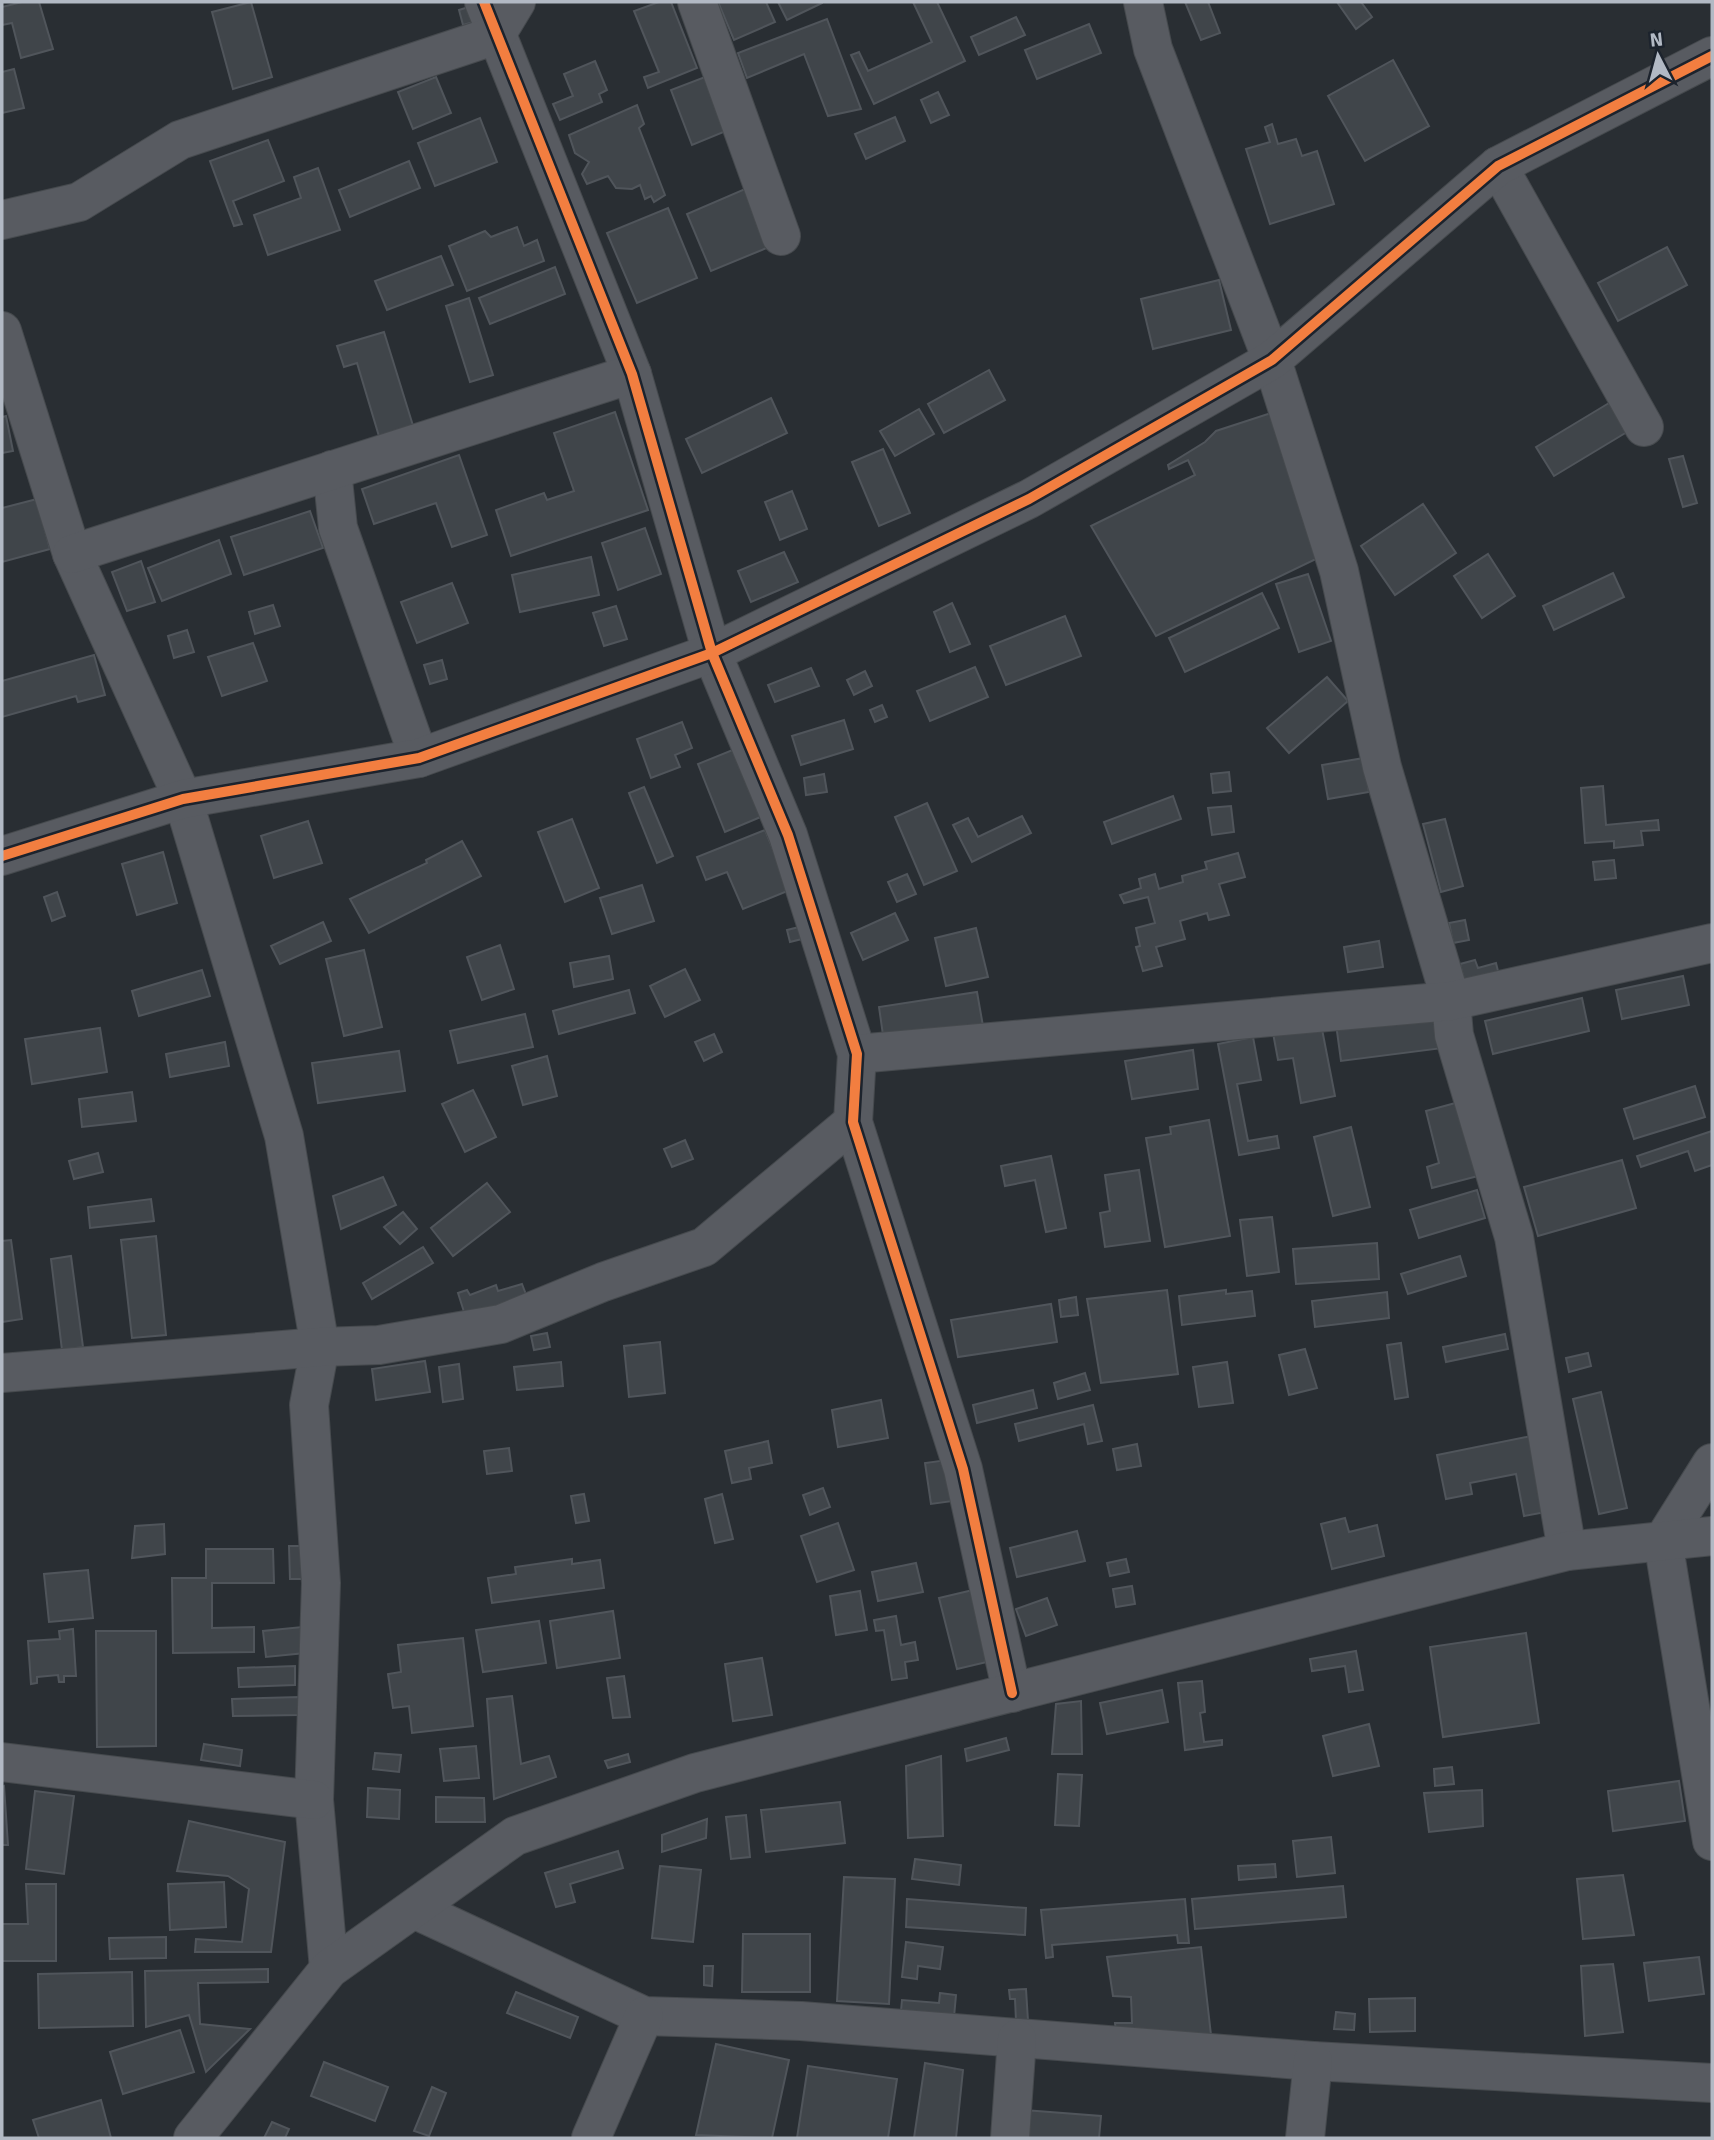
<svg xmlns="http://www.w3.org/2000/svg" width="1714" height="2140" viewBox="0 0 1714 2140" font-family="Signika,sans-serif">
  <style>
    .building { fill: #40454a; stroke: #50555b; stroke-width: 2 }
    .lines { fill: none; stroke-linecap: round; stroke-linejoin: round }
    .minor-casing { stroke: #464a4e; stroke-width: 40 }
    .minor { stroke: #585b61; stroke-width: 38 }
    .cycleway-casing { stroke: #1c232d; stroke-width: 15 }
    .cycleway { stroke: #f27e40; stroke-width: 10 }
  </style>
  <rect width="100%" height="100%" fill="#292e33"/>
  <g class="building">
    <path d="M22,2H39L53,49L21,58L12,23L2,25V7Z"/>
    <path d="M251,2L272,77L233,89L212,12Z"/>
    <path d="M659,2H671L697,68L648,88L644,77L659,72L634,11Z"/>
    <path d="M718,2H766L775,22L734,40Z"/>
    <path d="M778,2H822V3L787,20Z"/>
    <path d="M913,2H937L965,61L874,104L851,55L859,52L868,71L932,42Z"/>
    <path d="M1185,2H1208L1220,33L1201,40Z"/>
    <path d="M1337,2H1361L1372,17L1356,29Z"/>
    <path d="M472,6L477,21L463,25L459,10Z"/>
    <path d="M1016,17L1025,35L979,55L971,37Z"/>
    <path d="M827,19L861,109L828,116L804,54L747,78L738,53Z"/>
    <path d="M1089,24L1101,53L1037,79L1025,50Z"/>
    <path d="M1393,60L1429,126L1365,161L1328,96Z"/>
    <path d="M595,61L607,90L599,94L602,102L560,120L553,104L573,96L564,74Z"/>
    <path d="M14,69L24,108L2,113V72Z"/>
    <path d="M436,77L451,113L413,129L398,92Z"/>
    <path d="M705,77L726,131L692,145L671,90Z"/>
    <path d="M938,92L949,115L931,123L921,100Z"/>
    <path d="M637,105L644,124L639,128L665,195L654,202L651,196L645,199L640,185L632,189L616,188L608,176L587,184L582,174L589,162L575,153L569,135Z"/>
    <path d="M895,117L905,141L866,159L855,134Z"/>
    <path d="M480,118L497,162L435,186L418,143Z"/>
    <path d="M1272,124L1278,144L1296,139L1302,156L1317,151L1334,204L1270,224L1246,149L1270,142L1265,127Z"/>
    <path d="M268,140L284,181L233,201L242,224L234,226L210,161Z"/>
    <path d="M409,161L420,188L350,217L339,190Z"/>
    <path d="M318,168L340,230L268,255L254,215L301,198L294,177Z"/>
    <path d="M745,189L769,247L711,271L687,214Z"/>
    <path d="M668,208L697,278L637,303L607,233Z"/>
    <path d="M517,227L524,246L537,240L544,261L467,291L449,246L485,231L491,237Z"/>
    <path d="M1667,247L1687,285L1618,321L1598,283Z"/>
    <path d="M441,256L453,285L387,310L375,281Z"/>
    <path d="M555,267L565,294L490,324L479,298Z"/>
    <path d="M1219,280L1231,330L1153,349L1141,299Z"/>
    <path d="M469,298L493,375L470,382L446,306Z"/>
    <path d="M384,332L415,432L381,443L357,363L344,367L337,346Z"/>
    <path d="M989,370L1005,400L944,433L928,404Z"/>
    <path d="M771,398L787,433L702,473L686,439Z"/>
    <path d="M1609,403L1627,432L1554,476L1536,447Z"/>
    <path d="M919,409L934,434L895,456L880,431Z"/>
    <path d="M615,412L648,510L511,556L496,510L544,493L547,500L574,491L554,433Z"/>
    <path d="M1271,413L1316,559L1156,636L1091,526L1195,475L1188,460L1169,469L1168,465L1205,442L1216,431Z"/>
    <path d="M6,416L13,451L2,453V417Z"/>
    <path d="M883,449L910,513L879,526L852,462Z"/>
    <path d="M459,455L487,535L452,547L436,503L374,524L362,489Z"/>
    <path d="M1683,456L1697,503L1683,507L1669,459Z"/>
    <path d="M792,491L807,529L780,540L765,502Z"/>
    <path d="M37,499L50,549L2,562V508Z"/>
    <path d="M1423,504L1456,553L1395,595L1361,546Z"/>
    <path d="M310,511L323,548L244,575L231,537Z"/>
    <path d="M645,528L661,574L618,590L602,543Z"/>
    <path d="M219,540L231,574L162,601L148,568Z"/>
    <path d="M784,552L798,582L751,602L738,571Z"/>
    <path d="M1488,554L1515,596L1482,618L1454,576Z"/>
    <path d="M591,557L599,595L520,612L512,575Z"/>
    <path d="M141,561L155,602L127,611L112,572Z"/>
    <path d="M1613,573L1624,597L1554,630L1543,606Z"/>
    <path d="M1308,574L1331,641L1299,652L1276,584Z"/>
    <path d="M452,583L468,623L417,643L401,602Z"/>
    <path d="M1262,593L1279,628L1185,672L1169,638Z"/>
    <path d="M952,603L970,644L950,652L934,612Z"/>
    <path d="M273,605L280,626L255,634L249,612Z"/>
    <path d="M616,606L627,639L604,646L593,613Z"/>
    <path d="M1065,616L1081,656L1006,685L990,646Z"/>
    <path d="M187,630L194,652L174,658L168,636Z"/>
    <path d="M253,643L267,681L222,696L208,657Z"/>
    <path d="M94,655L105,695L78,702L76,696L2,717V681Z"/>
    <path d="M442,660L447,679L430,684L424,665Z"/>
    <path d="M975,667L988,697L930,721L917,691Z"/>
    <path d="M811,668L819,686L775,702L768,685Z"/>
    <path d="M865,671L872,686L854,695L847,680Z"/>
    <path d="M1327,677L1348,701L1289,753L1267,728Z"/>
    <path d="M882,705L887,717L875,722L870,710Z"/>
    <path d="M844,720L853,749L801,765L792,736Z"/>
    <path d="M682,722L692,748L675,755L680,767L651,778L637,739Z"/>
    <path d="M735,749L763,816L725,832L698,764Z"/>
    <path d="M1364,758L1369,792L1328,799L1322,765Z"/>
    <path d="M1229,772L1231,791L1213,793L1211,774Z"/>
    <path d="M824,774L827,792L806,795L804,778Z"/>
    <path d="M1603,786L1606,825L1658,820L1659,830L1641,831L1643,845L1614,848V841L1585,843L1581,788Z"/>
    <path d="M644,787L673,856L657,863L629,793Z"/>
    <path d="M1173,796L1181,819L1112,844L1104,822Z"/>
    <path d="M927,803L957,871L924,885L895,817Z"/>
    <path d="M1231,806L1234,832L1212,835L1208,808Z"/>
    <path d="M1022,816L1031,833L972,862L953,825L968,818L978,837Z"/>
    <path d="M572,819L599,888L565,902L538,832Z"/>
    <path d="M1445,819L1463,886L1441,892L1423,824Z"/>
    <path d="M308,821L322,863L274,878L261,836Z"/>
    <path d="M765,830L790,890L743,909L727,872L706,880L697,857Z"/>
    <path d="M462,841L481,876L369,933L350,899L427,863L426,860Z"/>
    <path d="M163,852L177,903L137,915L122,864Z"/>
    <path d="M1238,853L1245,877L1219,884L1229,915L1209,920L1207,913L1180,921L1185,939L1156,947L1162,966L1143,971L1136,947L1140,946L1136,928L1155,923L1148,897L1124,903L1120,895L1141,888L1139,879L1155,874L1159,889L1183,882L1182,876L1207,869L1205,862Z"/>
    <path d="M1614,860L1616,878L1595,880L1593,862Z"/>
    <path d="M907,874L916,894L897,902L888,882Z"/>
    <path d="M642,885L654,921L612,934L600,898Z"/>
    <path d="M57,892L65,916L52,921L44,897Z"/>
    <path d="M895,913L908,940L863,960L851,933Z"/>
    <path d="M1465,920L1469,940L1453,943L1449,923Z"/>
    <path d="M323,922L331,941L280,964L271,946Z"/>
    <path d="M803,926L806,938L790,942L787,930Z"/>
    <path d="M976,928L988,977L946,986L935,938Z"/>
    <path d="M1379,941L1383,967L1348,972L1344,947Z"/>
    <path d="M500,945L514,989L482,1000L467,957Z"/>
    <path d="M364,950L382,1027L344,1036L326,959Z"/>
    <path d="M609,956L613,979L574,987L570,963Z"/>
    <path d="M1475,960L1478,968L1496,963L1499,975L1465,984L1460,964Z"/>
    <path d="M685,969L700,1000L665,1017L650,986Z"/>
    <path d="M202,970L210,996L139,1016L132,991Z"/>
    <path d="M1683,976L1689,1005L1622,1019L1616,990Z"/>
    <path d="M629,990L635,1013L559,1034L553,1011Z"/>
    <path d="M977,992L983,1026L884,1042L879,1007Z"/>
    <path d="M1582,998L1589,1031L1493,1054L1485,1021Z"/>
    <path d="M1438,1010L1443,1048L1341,1061L1336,1024Z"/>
    <path d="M525,1014L533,1047L458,1063L450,1031Z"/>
    <path d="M1321,1024L1335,1096L1301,1103L1293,1058L1278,1060L1273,1033Z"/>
    <path d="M100,1028L107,1072L32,1084L25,1039Z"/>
    <path d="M714,1034L722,1052L704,1061L695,1042Z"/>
    <path d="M1253,1037L1261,1080L1237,1084L1248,1141L1277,1136L1279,1148L1239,1155L1218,1044Z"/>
    <path d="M225,1042L229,1066L170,1077L166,1054Z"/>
    <path d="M1193,1050L1198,1089L1132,1099L1125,1061Z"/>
    <path d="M399,1051L405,1091L318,1103L312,1063Z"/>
    <path d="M547,1056L557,1096L523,1105L512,1066Z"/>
    <path d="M1695,1086L1705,1117L1634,1139L1624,1109Z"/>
    <path d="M473,1090L496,1137L465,1152L442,1104Z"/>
    <path d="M132,1092L136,1121L82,1127L79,1099Z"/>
    <path d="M1459,1102L1478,1176L1432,1188L1427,1167L1439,1163L1426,1111Z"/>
    <path d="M1209,1120L1230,1236L1165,1247L1146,1138L1171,1134L1170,1127Z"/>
    <path d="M1351,1127L1370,1207L1333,1216L1314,1137Z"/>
    <path d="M1712,1131V1165L1695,1171L1688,1151L1641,1167L1637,1156Z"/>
    <path d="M685,1140L693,1159L672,1167L664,1149Z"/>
    <path d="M98,1153L103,1172L74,1179L69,1161Z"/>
    <path d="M1051,1156L1066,1228L1046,1232L1035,1180L1005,1186L1001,1166Z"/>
    <path d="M1622,1160L1636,1208L1538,1236L1524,1187Z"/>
    <path d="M1139,1170L1150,1241L1105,1247L1100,1213L1110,1211L1105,1175Z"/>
    <path d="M383,1177L396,1205L341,1229L333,1196Z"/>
    <path d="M487,1183L510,1212L453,1256L431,1228Z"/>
    <path d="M1477,1190L1485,1218L1419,1238L1410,1210Z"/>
    <path d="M151,1199L154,1221L90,1228L88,1207Z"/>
    <path d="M403,1212L417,1229L400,1244L384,1227Z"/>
    <path d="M1272,1217L1279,1272L1247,1276L1240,1220Z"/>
    <path d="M156,1236L166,1335L132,1338L121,1240Z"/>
    <path d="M11,1240L22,1319L2,1322V1241Z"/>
    <path d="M1377,1243L1379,1279L1296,1284L1293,1249Z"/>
    <path d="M423,1247L433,1263L372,1299L363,1283Z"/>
    <path d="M71,1256L83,1347L62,1350L51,1259Z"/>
    <path d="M1460,1256L1466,1276L1408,1294L1401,1274Z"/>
    <path d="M522,1284L527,1297L465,1315L458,1293L467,1290L470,1295L496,1285L498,1291Z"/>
    <path d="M1167,1290L1178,1374L1101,1383L1087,1299Z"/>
    <path d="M1226,1290V1294L1252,1291L1255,1316L1182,1325L1179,1296Z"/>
    <path d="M1387,1292L1389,1318L1315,1327L1312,1301Z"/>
    <path d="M1076,1297L1078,1315L1061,1317L1059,1300Z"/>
    <path d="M1051,1304L1057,1342L958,1357L951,1320Z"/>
    <path d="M547,1333L550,1347L534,1350L531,1336Z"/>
    <path d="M1505,1334L1508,1349L1446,1362L1443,1347Z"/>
    <path d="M660,1342L665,1393L629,1397L624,1346Z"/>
    <path d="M1401,1343L1408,1397L1395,1399L1387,1345Z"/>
    <path d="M1305,1349L1317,1388L1289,1395L1279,1355Z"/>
    <path d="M1588,1353L1591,1366L1569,1372L1566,1358Z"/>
    <path d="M425,1361L430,1392L376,1400L372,1369Z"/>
    <path d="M561,1362L563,1386L517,1390L514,1367Z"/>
    <path d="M1227,1362L1233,1403L1199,1407L1193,1367Z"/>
    <path d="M459,1364L463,1399L443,1402L439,1367Z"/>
    <path d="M1085,1373L1090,1390L1058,1399L1054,1383Z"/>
    <path d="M1033,1390L1037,1408L977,1423L973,1405Z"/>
    <path d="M1601,1392L1627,1508L1599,1514L1573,1399Z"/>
    <path d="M881,1400L888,1438L838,1447L832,1410Z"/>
    <path d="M1093,1405L1102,1441L1088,1444L1084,1424L1019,1441L1015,1424Z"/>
    <path d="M1531,1436L1546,1512L1524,1516L1516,1474L1470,1483L1472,1494L1446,1499L1437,1455Z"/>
    <path d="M768,1441L772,1463L749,1468L751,1479L732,1483L725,1451Z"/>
    <path d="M1137,1444L1141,1466L1117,1470L1113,1449Z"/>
    <path d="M509,1448L512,1471L487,1474L484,1451Z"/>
    <path d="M947,1460L953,1501L931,1504L925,1463Z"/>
    <path d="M823,1488L830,1507L810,1515L803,1495Z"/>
    <path d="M584,1494L589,1521L576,1523L571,1496Z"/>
    <path d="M722,1494L733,1539L715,1543L705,1499Z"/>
    <path d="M1345,1518L1349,1532L1377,1525L1384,1556L1332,1569L1321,1524Z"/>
    <path d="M838,1523L854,1570L817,1582L801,1536Z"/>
    <path d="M164,1524L165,1554L132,1558L135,1526Z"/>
    <path d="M1077,1531L1085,1561L1017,1577L1010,1548Z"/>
    <path d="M289,1546H304L305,1579H290Z"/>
    <path d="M206,1549H273L274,1583H212V1628L254,1627V1652L173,1653L172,1578H206Z"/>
    <path d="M572,1559V1564L600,1560L604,1588L492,1603L488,1578L516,1574L515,1567Z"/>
    <path d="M1126,1559L1129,1572L1110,1576L1107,1563Z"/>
    <path d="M916,1563L923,1592L878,1601L872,1572Z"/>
    <path d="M88,1570L93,1618L49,1622L44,1574Z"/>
    <path d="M1132,1586L1135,1604L1116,1607L1113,1589Z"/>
    <path d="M973,1590L991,1661L957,1669L939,1598Z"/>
    <path d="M860,1591L867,1630L836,1635L830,1596Z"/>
    <path d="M1047,1598L1057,1625L1026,1636L1016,1609Z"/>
    <path d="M613,1611L620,1658L557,1668L550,1621Z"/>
    <path d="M896,1616L901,1645L915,1642L918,1660L905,1662L907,1678L892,1680L884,1630L876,1631L874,1620Z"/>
    <path d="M539,1621L546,1663L483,1672L476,1630Z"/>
    <path d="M302,1627L305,1653L266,1657L263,1631Z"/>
    <path d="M73,1629L76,1676H64V1682H59L58,1675L37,1677V1683L31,1684L28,1641L60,1639L59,1631Z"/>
    <path d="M96,1631H156V1746L97,1747Z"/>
    <path d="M1526,1633L1539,1723L1443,1737L1430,1647Z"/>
    <path d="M463,1638L473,1726L412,1733L409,1706L393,1708L388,1674L401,1672L398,1645Z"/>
    <path d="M1356,1651L1363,1690L1349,1692L1345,1666L1312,1671L1310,1659Z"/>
    <path d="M762,1658L772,1715L733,1721L725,1664Z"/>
    <path d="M295,1666V1685L239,1687L238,1668Z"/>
    <path d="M624,1676L630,1717L613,1718L607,1678Z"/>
    <path d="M1202,1681L1205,1712L1200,1713L1204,1742L1222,1740V1745L1185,1750L1178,1683Z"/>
    <path d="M1162,1690L1168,1722L1107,1734L1100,1703Z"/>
    <path d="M512,1696L521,1764L549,1756L556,1777L494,1799L487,1699Z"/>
    <path d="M299,1697V1715L233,1716L232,1699Z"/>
    <path d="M1081,1701L1082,1754H1052L1056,1704Z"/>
    <path d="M1369,1724L1379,1766L1333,1776L1323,1736Z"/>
    <path d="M1006,1738L1009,1750L967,1761L965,1749Z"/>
    <path d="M204,1744L242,1750L240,1766L201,1760Z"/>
    <path d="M476,1746L479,1778L444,1781L440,1749Z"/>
    <path d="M375,1753L401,1755L399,1772L373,1769Z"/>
    <path d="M628,1754L630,1762L608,1768L605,1761Z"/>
    <path d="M941,1756L943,1836L908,1838L906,1766Z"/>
    <path d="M1452,1767L1454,1784L1435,1786L1434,1769Z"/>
    <path d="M1058,1774L1082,1775L1079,1826L1055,1825Z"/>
    <path d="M1679,1781L1685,1821L1613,1831L1608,1791Z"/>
    <path d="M4,1786L8,1845H2V1787Z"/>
    <path d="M368,1788L400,1790L399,1819L367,1817Z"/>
    <path d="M1482,1790L1483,1826L1429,1832L1424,1793Z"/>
    <path d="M35,1791L74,1796L64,1874L26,1869Z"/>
    <path d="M436,1797L484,1798L485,1822H436Z"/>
    <path d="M840,1802L845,1843L766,1852L761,1810Z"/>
    <path d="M746,1815L750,1857L731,1859L726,1817Z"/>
    <path d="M707,1819L706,1838L662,1852V1835Z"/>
    <path d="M189,1821L285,1842L271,1952H195L196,1939L242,1942L249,1889L228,1876L177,1871Z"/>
    <path d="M1331,1837L1335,1873L1297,1877L1293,1841Z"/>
    <path d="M618,1851L623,1868L570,1884L575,1902L556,1907L545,1873Z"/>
    <path d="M915,1859L961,1865L959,1885L912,1879Z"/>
    <path d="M1275,1864L1276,1877L1239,1880L1238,1866Z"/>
    <path d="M660,1866L701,1870L693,1942L652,1938Z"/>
    <path d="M1623,1875L1634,1935L1583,1939L1577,1879Z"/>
    <path d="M844,1877L895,1879L889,2004L837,2001Z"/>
    <path d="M224,1882L226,1927L170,1930L168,1884Z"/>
    <path d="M26,1884H56V1961H2V1924H28Z"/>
    <path d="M1343,1886L1346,1917L1195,1929L1192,1899Z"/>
    <path d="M907,1899L1026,1908L1025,1935L906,1927Z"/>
    <path d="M1185,1899L1189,1943H1178L1177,1935L1052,1945L1053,1957L1046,1958L1041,1910Z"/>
    <path d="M743,1934H810V1992H742Z"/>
    <path d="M166,1937V1958L110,1959L109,1938Z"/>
    <path d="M906,1942L943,1947L940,1969L918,1966L917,1979L902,1977Z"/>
    <path d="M1201,1947L1211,2035L1117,2041L1115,2023H1132L1131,1997L1113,1996L1107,1957Z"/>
    <path d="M1699,1957L1704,1994L1649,2001L1644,1963Z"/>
    <path d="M1613,1964L1623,2032L1585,2036L1581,1966Z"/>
    <path d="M704,1966H713L712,1986L704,1985Z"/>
    <path d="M268,1969V1982L198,1983L200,2024L250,2029L206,2072L189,2015L146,2027L145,1971Z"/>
    <path d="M132,1972L133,2026L39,2028L38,1974Z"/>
    <path d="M1026,1989L1028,2021H1016L1015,1999H1010L1009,1990Z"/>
    <path d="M516,1992L578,2017L570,2038L507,2013Z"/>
    <path d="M940,1993L956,1995L954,2017L901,2011L902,2000L939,2003Z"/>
    <path d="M1415,1998V2031L1370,2032L1369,1999Z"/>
    <path d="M1336,2012L1355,2014L1354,2030L1334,2029Z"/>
    <path d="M180,2030L194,2072L123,2094L110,2052Z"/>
    <path d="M716,2044L789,2060L772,2138L696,2135Z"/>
    <path d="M324,2062L388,2087L375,2121L311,2096Z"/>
    <path d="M925,2063L963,2070L956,2138H914Z"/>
    <path d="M808,2066L897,2079L888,2138H797Z"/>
    <path d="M432,2087L446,2093L429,2136L414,2131Z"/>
    <path d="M101,2100L111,2138H39L33,2120Z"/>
    <path d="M1024,2110L1101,2116L1099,2138H1022Z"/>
    <path d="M272,2122L289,2129L285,2138H264Z"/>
  </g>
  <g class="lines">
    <g class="minor-casing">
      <g id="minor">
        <path d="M484,2L632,374L712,653L788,835L857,1054L853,1122L963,1469L1012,1693"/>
        <path d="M697,2L781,236"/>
        <path d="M1143,2L1153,49L1272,360L1339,571L1382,767L1451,1001L1454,1035L1514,1237L1567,1551"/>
        <path d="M1498,166L1644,427"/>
        <path d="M2,220L79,202L180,140L496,35L516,2"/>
        <path d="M2,331L72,554L183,799L284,1136L320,1347L309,1405L321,1583L314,1800L329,1969"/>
        <path d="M332,470L338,528L419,758"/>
        <path d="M72,554L632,374"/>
        <path d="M2,856L183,799L419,758L712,653L1029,499L1272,360L1498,166L1712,56"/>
        <path d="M857,1054L1451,1001L1712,943"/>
        <path d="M2,1373L320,1347L379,1345L501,1324L603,1282L704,1247L853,1122"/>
        <path d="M1712,1463L1663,1541L1712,1841"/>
        <path d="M2,1762L314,1800"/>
        <path d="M414,1909L644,2016L801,2021L1313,2061L1712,2083"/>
        <path d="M193,2138L329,1969L515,1836L695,1773L1567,1551L1712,1536"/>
        <path d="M591,2138L644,2016"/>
        <path d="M1010,2138L1017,2039"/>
        <path d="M1305,2138L1313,2061"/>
      </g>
    </g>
    <use href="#minor" class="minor"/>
    <g class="cycleway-casing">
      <g id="cycleway">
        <path d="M484,2L632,374L712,653L788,835L857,1054L853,1122L963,1469L1012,1693"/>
        <path d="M2,856L183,799L419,758L712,653L1029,499L1272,360L1498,166L1712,56"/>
      </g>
    </g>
    <use href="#cycleway" class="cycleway"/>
  </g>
  <rect width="1714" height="2140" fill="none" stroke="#b2b9c4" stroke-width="7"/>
  <g transform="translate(1658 56) rotate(354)" stroke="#1c232d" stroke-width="5" paint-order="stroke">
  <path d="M0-5L12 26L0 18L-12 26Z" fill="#b2b9c4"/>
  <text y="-10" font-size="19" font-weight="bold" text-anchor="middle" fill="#b2b9c4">N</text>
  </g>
</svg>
